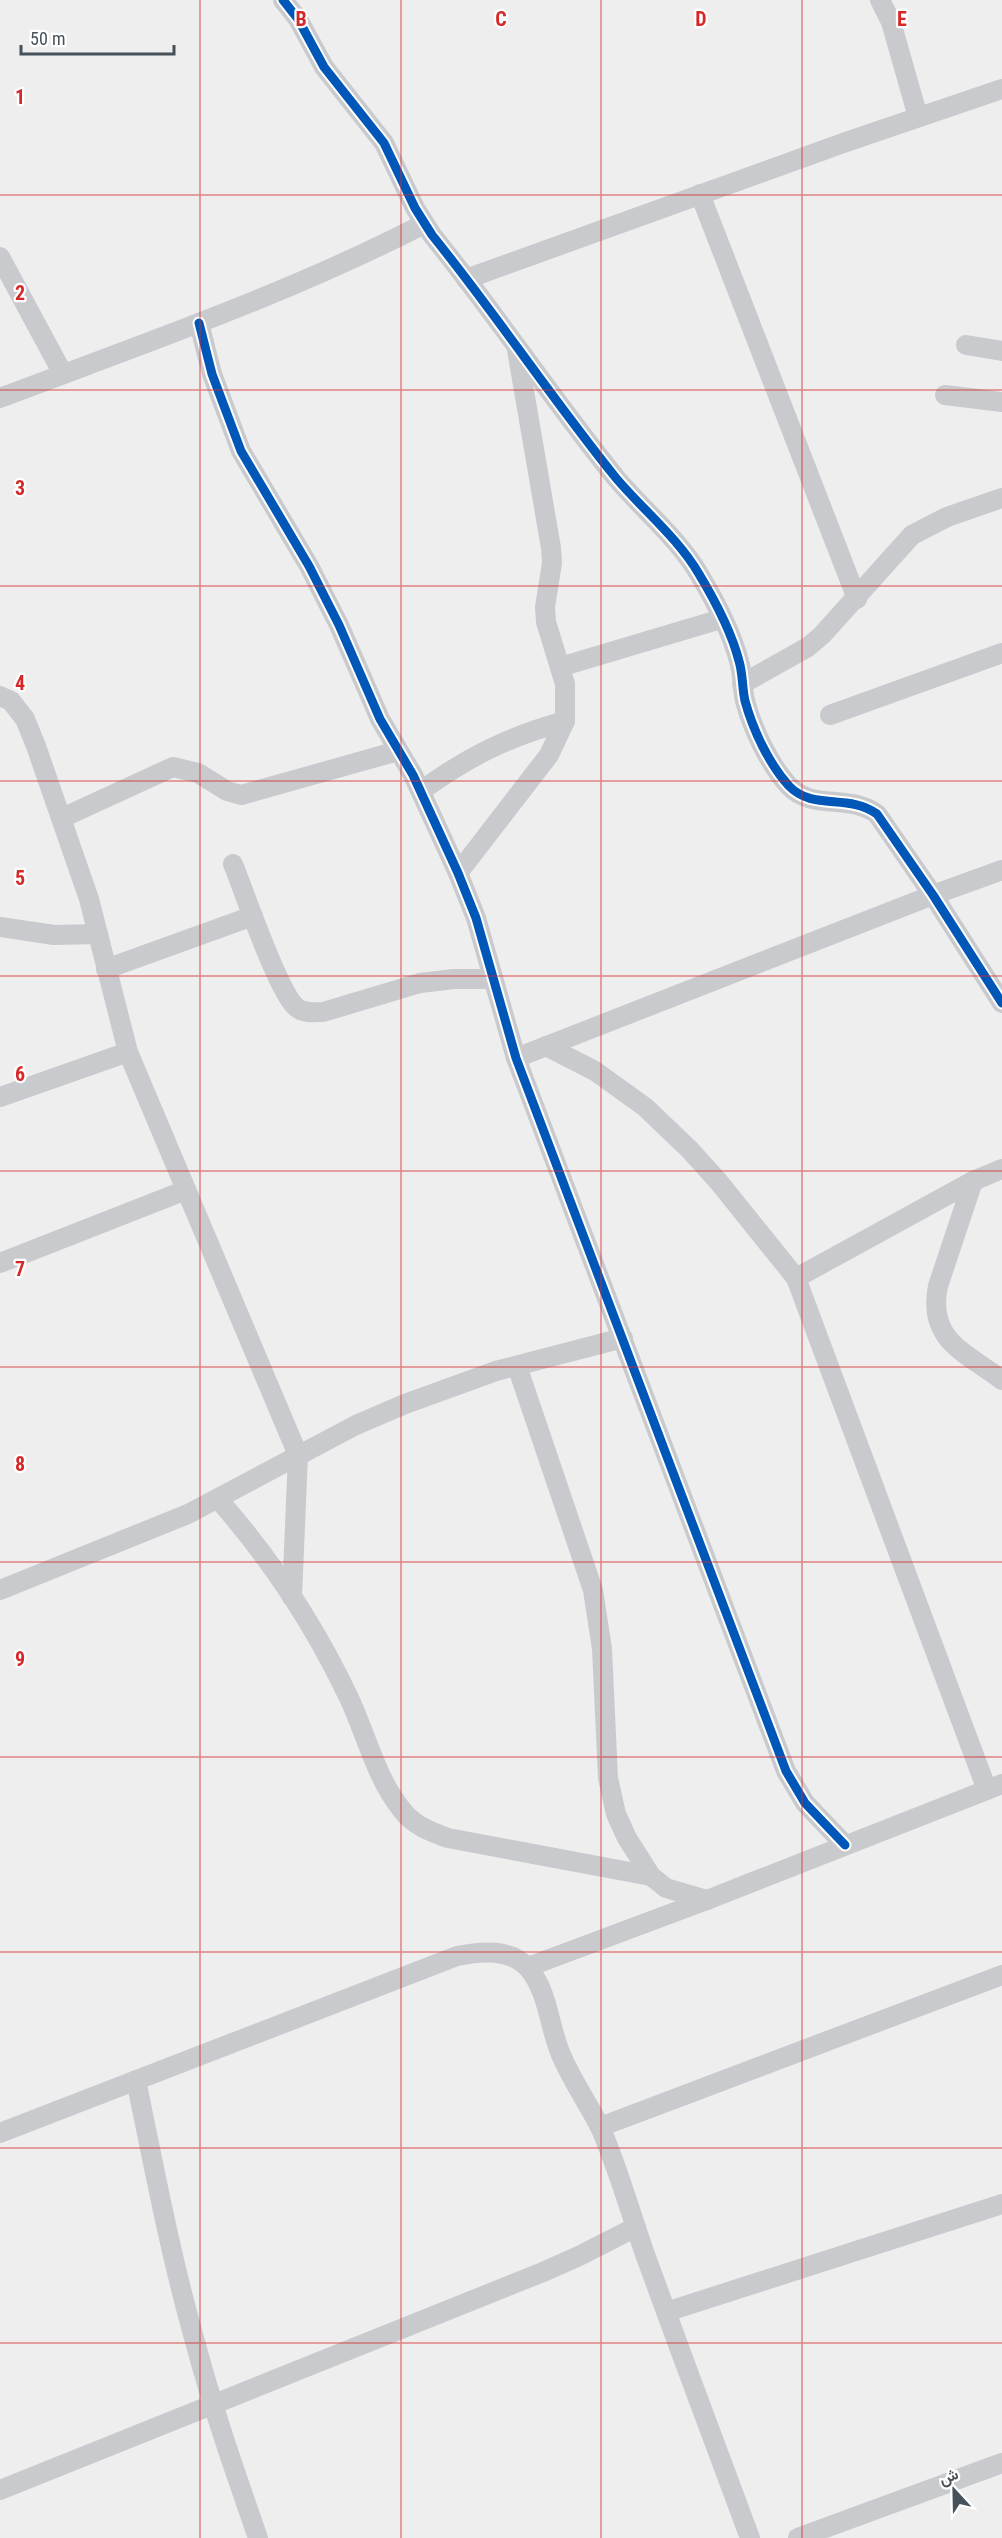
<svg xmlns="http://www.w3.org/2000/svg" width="1002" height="2538" viewBox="0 0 1002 2538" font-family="'Roboto Condensed',Vazirmatn,sans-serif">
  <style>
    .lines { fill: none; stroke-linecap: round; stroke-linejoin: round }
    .minor { stroke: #c8cacd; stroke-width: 20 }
    .cycleway-casing { stroke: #fff; stroke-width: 13 }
    .cycleway { stroke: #0057b8; stroke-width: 9 }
    .grid { fill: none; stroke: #d62828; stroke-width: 1.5; stroke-opacity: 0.55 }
    .grid-label { font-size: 20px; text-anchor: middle; font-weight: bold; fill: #d62828; stroke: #fff; stroke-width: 4.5; stroke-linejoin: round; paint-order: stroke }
  </style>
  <rect width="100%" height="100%" fill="#efeeee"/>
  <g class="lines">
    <g class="minor">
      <path d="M283,0L298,19L324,67L384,143L415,208L432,235C496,314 552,399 616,478C643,510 678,538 699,574C714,599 732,634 739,661C743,674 742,688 745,701C753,730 769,764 789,786C813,811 848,793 877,814L933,895L1002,1003"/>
      <path d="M880,0L891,22L918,117"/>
      <path d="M700,194L857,599"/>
      <path d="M0,257L63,374"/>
      <path d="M466,279L846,142L1002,89"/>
      <path d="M199,323L212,374L241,451L309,566L339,625L380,719L413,775L458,873L476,918L516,1058L786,1771L805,1803L845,1845"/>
      <path d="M966,345L1002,351"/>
      <path d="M945,395L1002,402"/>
      <path d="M0,398C142,344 288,294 424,224"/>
      <path d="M560,667L721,619"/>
      <path d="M742,684L808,647L822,635L912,535L947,517L1002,498"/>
      <path d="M0,696L11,701L25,719L36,746L89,899L128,1052L298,1455L292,1597"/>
      <path d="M830,715L1002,653"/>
      <path d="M421,791C469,756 508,737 565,721"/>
      <path d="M62,818L173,767L198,773L227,791L241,795L398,751"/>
      <path d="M233,864C244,891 278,992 296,1007C304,1014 314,1012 323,1012L420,983L454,979H493"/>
      <path d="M458,873L549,755L565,721V684L546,622L545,607L552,563L551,548L517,350"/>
      <path d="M0,927L54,935L98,934"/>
      <path d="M106,969L253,916"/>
      <path d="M546,1046L595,1071L645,1107L689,1149L718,1181L796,1278L987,1790"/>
      <path d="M516,1058L933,895L1002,870"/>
      <path d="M0,1097L128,1052"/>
      <path d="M973,1181L938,1286C927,1340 965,1352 1002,1380"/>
      <path d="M0,1263L186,1190"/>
      <path d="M796,1278L973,1181L1002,1169"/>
      <path d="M517,1366L593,1590L602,1649L608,1778L616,1814L627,1838L651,1876L666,1888L707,1900"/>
      <path d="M218,1499C270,1558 315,1626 349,1698C366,1734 376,1778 402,1810C413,1825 431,1832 448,1838L651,1876"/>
      <path d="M0,1590L188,1514L356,1425L405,1404L496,1371L623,1338"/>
      <path d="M528,1967L707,1900L1002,1784"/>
      <path d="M136,2080C154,2167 170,2253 194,2338C212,2406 235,2472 258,2538"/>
      <path d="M600,2127L1002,1975"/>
      <path d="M0,2133L457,1956C481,1951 511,1948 529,1969C549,1993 549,2029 562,2057C573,2082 589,2105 601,2129C619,2171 631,2215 646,2257C680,2351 715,2444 750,2538"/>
      <path d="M666,2312L1002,2204"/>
      <path d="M0,2490L543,2272L579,2256L636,2227"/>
      <path d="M798,2538L1002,2463"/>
    </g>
    <g class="cycleway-casing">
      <g id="cycleway">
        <path d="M283,0L298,19L324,67L384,143L415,208L432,235C496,314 552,399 616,478C643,510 678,538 699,574C714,599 732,634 739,661C743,674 742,688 745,701C753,730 769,764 789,786C813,811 848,793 877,814L933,895L1002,1003"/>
        <path d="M199,323L212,374L241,451L309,566L339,625L380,719L413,775L458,873L476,918L516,1058L786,1771L805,1803L845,1845"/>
      </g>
    </g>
    <use href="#cycleway" class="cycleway"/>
  </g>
  <path class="grid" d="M200,0V2538M401,0V2538M601,0V2538M802,0V2538M0,195H1002M0,390H1002M0,586H1002M0,781H1002M0,976H1002M0,1171H1002M0,1367H1002M0,1562H1002M0,1757H1002M0,1952H1002M0,2148H1002M0,2343H1002"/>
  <g class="grid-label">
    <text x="301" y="26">B</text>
    <text x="501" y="26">C</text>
    <text x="701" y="26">D</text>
    <text x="902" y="26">E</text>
    <text x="20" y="104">1</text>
    <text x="20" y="300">2</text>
    <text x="20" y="495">3</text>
    <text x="20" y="690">4</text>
    <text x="20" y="885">5</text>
    <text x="20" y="1081">6</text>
    <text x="20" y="1276">7</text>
    <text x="20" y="1471">8</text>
    <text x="20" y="1666">9</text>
  </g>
  <g transform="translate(954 2490) rotate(338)" stroke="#ffffff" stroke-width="4.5" paint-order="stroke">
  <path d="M0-4.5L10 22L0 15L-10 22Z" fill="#46515a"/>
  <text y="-9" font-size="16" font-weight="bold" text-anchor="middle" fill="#46515a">ش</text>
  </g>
  <path d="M21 45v9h153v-9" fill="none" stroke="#46515a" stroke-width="3"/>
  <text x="30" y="45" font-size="18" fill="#46515a" stroke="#ffffff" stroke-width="4.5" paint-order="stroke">50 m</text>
</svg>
